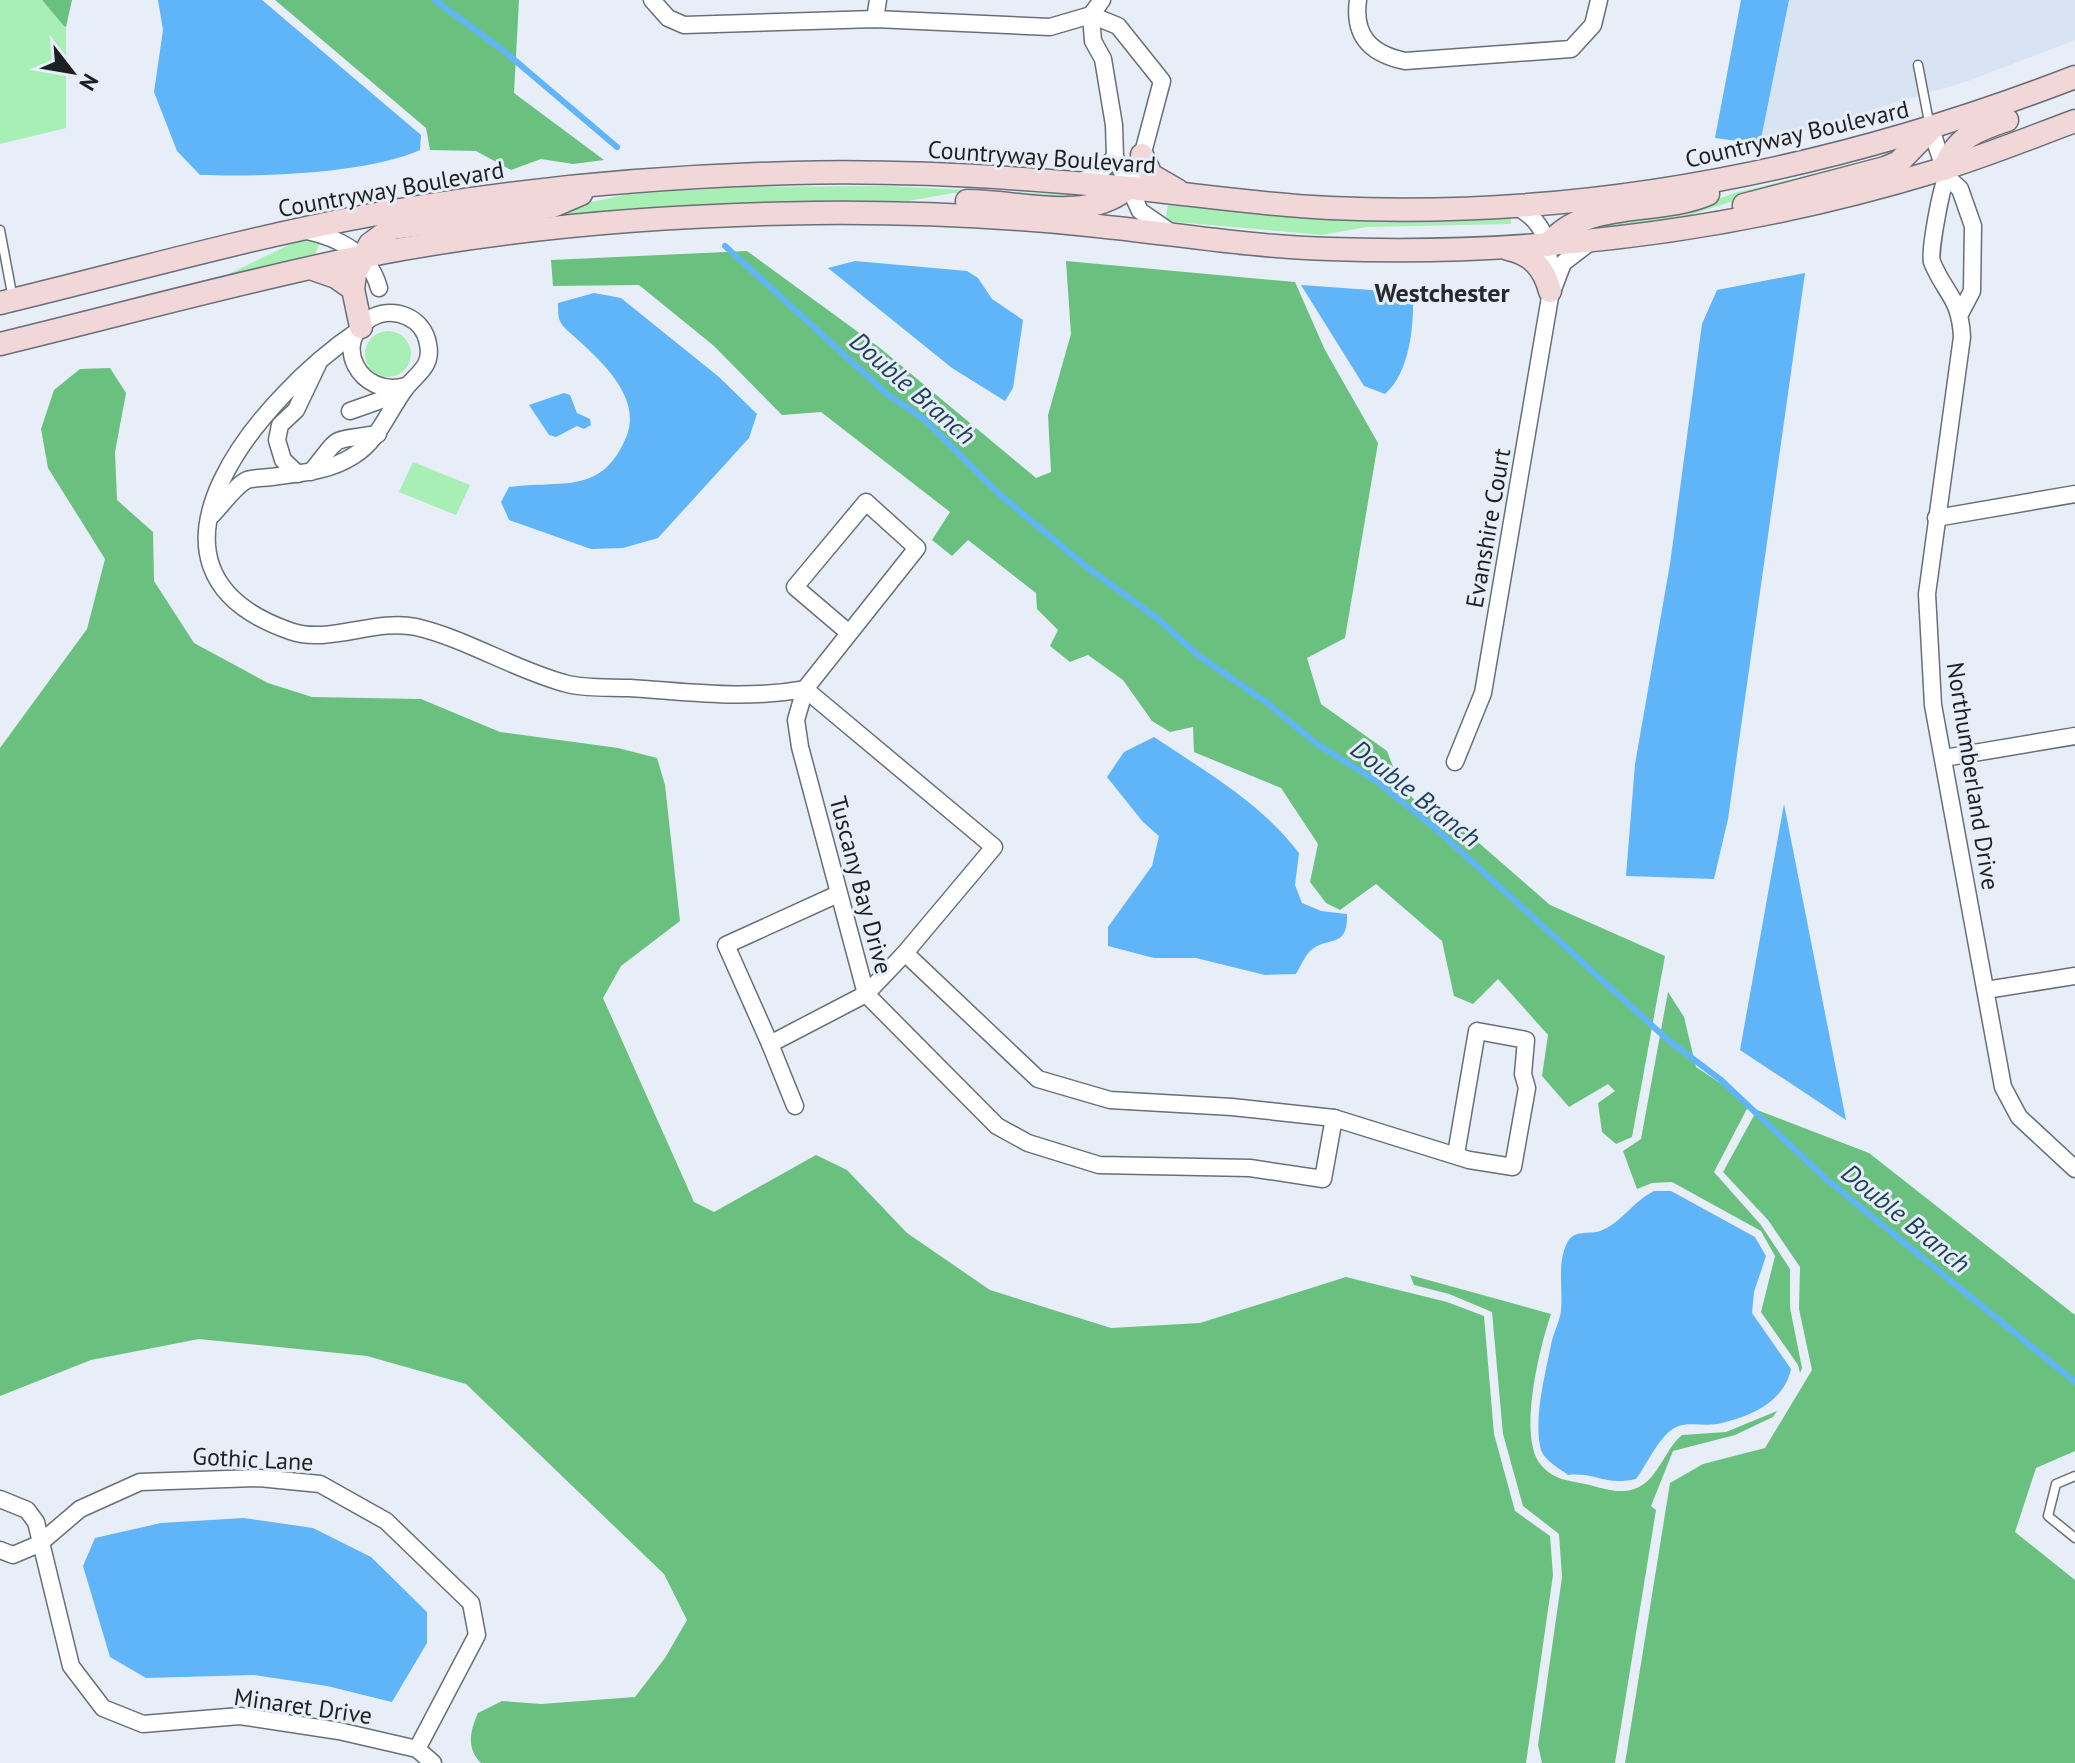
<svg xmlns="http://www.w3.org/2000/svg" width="2075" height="1763" viewBox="0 0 2075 1763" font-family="'PT Sans',sans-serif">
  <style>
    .built { fill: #d8e4f3 }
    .green { fill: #a7efb5 }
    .forest { fill: #6ac17f }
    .water { fill: #60b4f8 }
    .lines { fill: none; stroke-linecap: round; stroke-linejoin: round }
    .stream { stroke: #60b4f8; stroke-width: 6 }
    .lane-casing { stroke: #696f76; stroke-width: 11 }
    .street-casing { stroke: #696f76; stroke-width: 19 }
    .secondary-casing { stroke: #696f76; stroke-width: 25 }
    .lane { stroke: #fff; stroke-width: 8 }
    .street { stroke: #fff; stroke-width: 16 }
    .secondary { stroke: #f1d7d7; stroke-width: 22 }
    .labels { text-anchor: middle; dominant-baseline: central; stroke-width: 6; stroke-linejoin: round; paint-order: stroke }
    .street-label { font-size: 24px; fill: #1d2023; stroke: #e7eef7 }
    .neighbourhood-label { font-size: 26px; font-weight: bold; fill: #252a30; stroke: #e7eef7 }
    .water-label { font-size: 26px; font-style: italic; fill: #1c3f5b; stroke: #e7eef7 }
  </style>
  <rect width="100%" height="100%" fill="#e7eef7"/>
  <path class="built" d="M1789,0H2075V40L1968,81L1760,144Z"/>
  <g class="green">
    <path d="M0,0H42L66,27V128L0,144Z"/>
    <path d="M1880,158L1881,162L1752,195L1687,216L1606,227L1605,221L1687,211L1734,193Z"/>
    <path d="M888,186L1070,195L1069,201L953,193L908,201L672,207L488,225L628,194L743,187Z"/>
    <path d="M1168,205L1352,221L1511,219V224L1367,227L1322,235L1165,221Z"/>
    <path d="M309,235L320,243L315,254L227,275Z"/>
    <circle cx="388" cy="354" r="23"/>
    <path d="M413,462L470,485L456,515L399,492Z"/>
  </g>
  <g class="forest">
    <path d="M42,0H72L66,27L64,26Z"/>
    <path d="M275,0H519L514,93L604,160L573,164L541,159L511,170L476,151L430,150L426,128Z"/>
    <path d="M747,251L880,348L1036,478L1051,472L1048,415L1071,334L1066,261L1295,282L1325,350L1378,443L1345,638L1307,658L1321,704L1387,751L1399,782L1418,804L1448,816L1550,905L1665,956L1632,1137L1616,1144L1602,1132L1598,1103L1615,1091L1608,1084L1569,1107L1542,1076L1548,1035L1498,979L1473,1004L1454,996L1442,941L1376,884L1340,910L1326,903L1310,882L1318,844L1281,788L1194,752L1193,727L1170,732L1152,721L1123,680L1088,655L1070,662L1050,646L1058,630L1037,609L1036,593L968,540L952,556L932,540L950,512L821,412L782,415L714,346L639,285L553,286L551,260Z"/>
    <path d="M110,368L126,393L115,452L117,500L153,532L154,581L194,643L268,683L312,697L421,699L500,732L618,748L657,758L665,785L680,921L621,966L603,998L694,1202L714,1212L816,1155L847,1170L907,1233L990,1290L1111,1328L1200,1323L1346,1277L1447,1302L1484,1316L1494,1434L1515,1511L1550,1536L1553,1575L1526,1763H481C466,1748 470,1731 478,1713L502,1701L541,1704L635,1697L665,1658L687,1620L664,1574L466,1384L367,1356L199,1339L91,1360L0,1396V748L87,629L105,559L48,468L41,429L54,390L80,369Z"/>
    <path d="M1668,992L1684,1017L1696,1067L1750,1103L1714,1172L1761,1225L1790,1269V1308L1802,1368L1800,1373L1798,1365L1761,1312L1775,1256L1761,1231L1672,1182L1652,1183L1637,1189L1623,1151L1641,1139Z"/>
    <path d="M1757,1110L1869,1153L2075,1315V1451L2036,1468L2015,1532L2075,1580V1763H1625L1670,1483L1703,1464L1765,1448L1812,1370L1799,1309L1800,1267L1768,1220L1723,1172Z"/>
    <path d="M1410,1275L1551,1314C1540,1346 1517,1438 1541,1465C1554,1480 1567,1480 1585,1484C1604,1488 1620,1496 1639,1487C1658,1478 1666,1448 1682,1435L1726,1432L1777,1411L1773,1417L1735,1435L1673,1451L1651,1506L1656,1510L1615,1763H1542L1538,1745L1562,1577L1559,1534L1523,1506L1503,1434L1492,1312L1449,1294L1414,1285Z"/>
  </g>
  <g class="water">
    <path d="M158,0H262L421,135L420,150C366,174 260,177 200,175L177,151L154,92L163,30Z"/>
    <path d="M1741,0H1789L1760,144L1715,138Z"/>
    <path d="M855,261L967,271L978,278L992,299L1023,320L1013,388L1005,401L952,368L828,268Z"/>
    <path d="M1805,273L1728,819L1714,879L1626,876L1635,764L1670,564L1702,324L1717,290Z"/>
    <path d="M1301,285L1413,293C1414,325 1410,372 1385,394L1364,386Z"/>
    <path d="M594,293L621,298L719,377L757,414L749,438L658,538L623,548L591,549L509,520L501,502L509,487C562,480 603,496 627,435C641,397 602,362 577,339C572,334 562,327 560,321C558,317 558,308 558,303Z"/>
    <path d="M564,393L570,395L577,413L590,419L591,425L584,429L577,426L556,437L549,435L529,405Z"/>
    <path d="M1154,737C1206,772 1260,802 1299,853L1295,885L1302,903L1321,911L1347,914C1348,950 1328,935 1310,951C1305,956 1300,967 1296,974L1265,975L1196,958H1154L1108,946V927L1152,866L1159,836L1143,822L1107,777L1124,752Z"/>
    <path d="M1784,804L1846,1120L1740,1050Z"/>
    <path d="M1654,1191H1671L1755,1237L1766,1256L1754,1292L1752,1313L1791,1369C1784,1401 1753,1416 1722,1423C1709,1427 1692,1422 1679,1426C1661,1431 1647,1465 1636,1479C1604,1486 1596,1472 1568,1475C1559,1468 1545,1461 1541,1450C1533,1420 1545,1375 1551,1345C1553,1333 1560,1322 1561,1310C1563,1288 1557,1263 1567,1243C1574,1229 1588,1235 1600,1231C1623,1222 1632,1202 1654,1191Z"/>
    <path d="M244,1518L313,1528L371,1557L427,1612V1643L392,1702L327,1686L254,1675L146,1678L110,1657L83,1566L95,1538L161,1523Z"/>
  </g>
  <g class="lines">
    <g class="stream">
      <path d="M435,0L505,52L617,147"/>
      <path d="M725,246L887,394L925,420L998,493L1088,568L1158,619L1199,656L1266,702L1317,744L1376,781L1436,829L1668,1040L1721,1080L1826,1179L2075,1382"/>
    </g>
    <g class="lane-casing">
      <g id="lane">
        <path d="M1918,65L1930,127"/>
        <path d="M0,230L13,299"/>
        <path d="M2075,1476L2056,1484L2048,1516L2075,1538"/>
      </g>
    </g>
    <g class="street-casing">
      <g id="street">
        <path d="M652,0L668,18L684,25L875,19L1050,27L1091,15L1118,26L1162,81L1141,160L1128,188"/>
        <path d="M1102,0L1091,15L1093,41L1103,59L1114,125L1115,157L1140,211L1169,231"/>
        <path d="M1358,0C1353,36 1371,54 1405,61L1571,49L1593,25L1599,0"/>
        <path d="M875,19L878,0"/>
        <path d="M1931,129L1947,177L1960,189L1973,226L1972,291L1961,312"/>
        <path d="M1947,177C1941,187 1929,253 1932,262C1945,294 1960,297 1962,337L1927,594L1933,705L2003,1087L2019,1117L2075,1169"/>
        <path d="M1078,182L1097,175L1115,157"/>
        <path d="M1515,206C1549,223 1549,248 1550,284"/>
        <path d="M307,231C339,238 370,254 379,288"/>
        <path d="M358,331C266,393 109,568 290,631C328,645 376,618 416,627C467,639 513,669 564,683C584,689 609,687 630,688C691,692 745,700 805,689L796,720L800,747L866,994L997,1126L1028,1143L1099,1165L1250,1168L1323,1179L1334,1118L1469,1160L1513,1167L1527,1088L1523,1074L1526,1040L1477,1031L1456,1154"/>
        <path d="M350,411L384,399L397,401"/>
        <path d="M311,472C343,433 327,442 378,434"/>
        <path d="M298,474L283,460L277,440L280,425L296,410L318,364"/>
        <path d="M212,515C222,505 235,486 247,480C253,478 264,478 271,477C300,473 328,472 353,456C379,440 387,413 405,389C416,374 433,367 428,344C424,318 394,305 371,318C330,342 360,399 406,386"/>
        <path d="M1936,518L2075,494"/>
        <path d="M849,633L795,587L866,502L917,548L805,689L994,847L905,953L1038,1079L1110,1100L1232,1107L1334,1118"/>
        <path d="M1944,758L2075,736"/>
        <path d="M1455,762L1483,693L1550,297L1563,263L1589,243"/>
        <path d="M838,894L726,945L770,1044L866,994L905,953"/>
        <path d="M1986,990L2075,976"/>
        <path d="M770,1044L795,1106"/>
        <path d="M0,1499L27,1510L36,1522L71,1666L103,1708L143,1724L240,1716L339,1731L417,1749L433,1763"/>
        <path d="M0,1550L13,1555L39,1544L80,1509L140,1482L259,1478L320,1484L386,1521L471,1603L477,1635L417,1749"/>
      </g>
    </g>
    <g class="secondary-casing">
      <g id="secondary">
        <path d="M1142,155L1151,175L1177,190"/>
        <path d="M1944,169C1956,137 1977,130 2007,120"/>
        <path d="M967,201C1021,201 1083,224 1128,188"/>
        <path d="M1744,205L1885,168L1899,162L1930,130"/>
        <path d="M1548,245C1585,198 1658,216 1708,194"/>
        <path d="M1508,249C1532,254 1544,268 1550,291"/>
        <path d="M313,269L336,277L353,289L361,327"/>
        <path d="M353,289L355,274L370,244L392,228L553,206L581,194"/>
        <path d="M0,303C117,275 232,242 350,219C495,191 644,177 792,173C904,170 1018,177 1130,188C1197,195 1263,205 1330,208C1586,220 1837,169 2075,77"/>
        <path d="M0,344C120,315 239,282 360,257C505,228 665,215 813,213C908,212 1003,216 1098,226C1175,234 1253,247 1330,249C1534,256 1739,231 1936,171C1983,157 2029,138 2075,121"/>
      </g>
    </g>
    <use href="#lane" class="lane"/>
    <use href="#street" class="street"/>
    <use href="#secondary" class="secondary"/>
  </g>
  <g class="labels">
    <g class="street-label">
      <text transform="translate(1797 134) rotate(-13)">Countryway Boulevard</text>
      <text transform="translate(1042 157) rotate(4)">Countryway Boulevard</text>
      <text transform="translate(391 189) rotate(-10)">Countryway Boulevard</text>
      <text transform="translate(1488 528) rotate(-80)">Evanshire Court</text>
      <text transform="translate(1973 776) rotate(81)">Northumberland Drive</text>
      <text transform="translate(861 885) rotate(75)">Tuscany Bay Drive</text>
      <text transform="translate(253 1459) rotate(3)">Gothic Lane</text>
      <text transform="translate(303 1706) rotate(8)">Minaret Drive</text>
    </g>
    <g class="neighbourhood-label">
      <text x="1442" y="292">Westchester</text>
    </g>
    <g class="water-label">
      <text transform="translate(913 388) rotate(41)">Double Branch</text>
      <text transform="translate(1416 793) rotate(38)">Double Branch</text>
      <text transform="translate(1906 1218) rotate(39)">Double Branch</text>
    </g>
  </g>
  <g transform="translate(72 72) rotate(121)" stroke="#e7eef7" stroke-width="6" paint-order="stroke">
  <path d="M0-6L14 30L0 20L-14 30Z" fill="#1d2023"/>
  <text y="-12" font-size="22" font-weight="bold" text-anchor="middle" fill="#1d2023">N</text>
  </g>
</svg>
